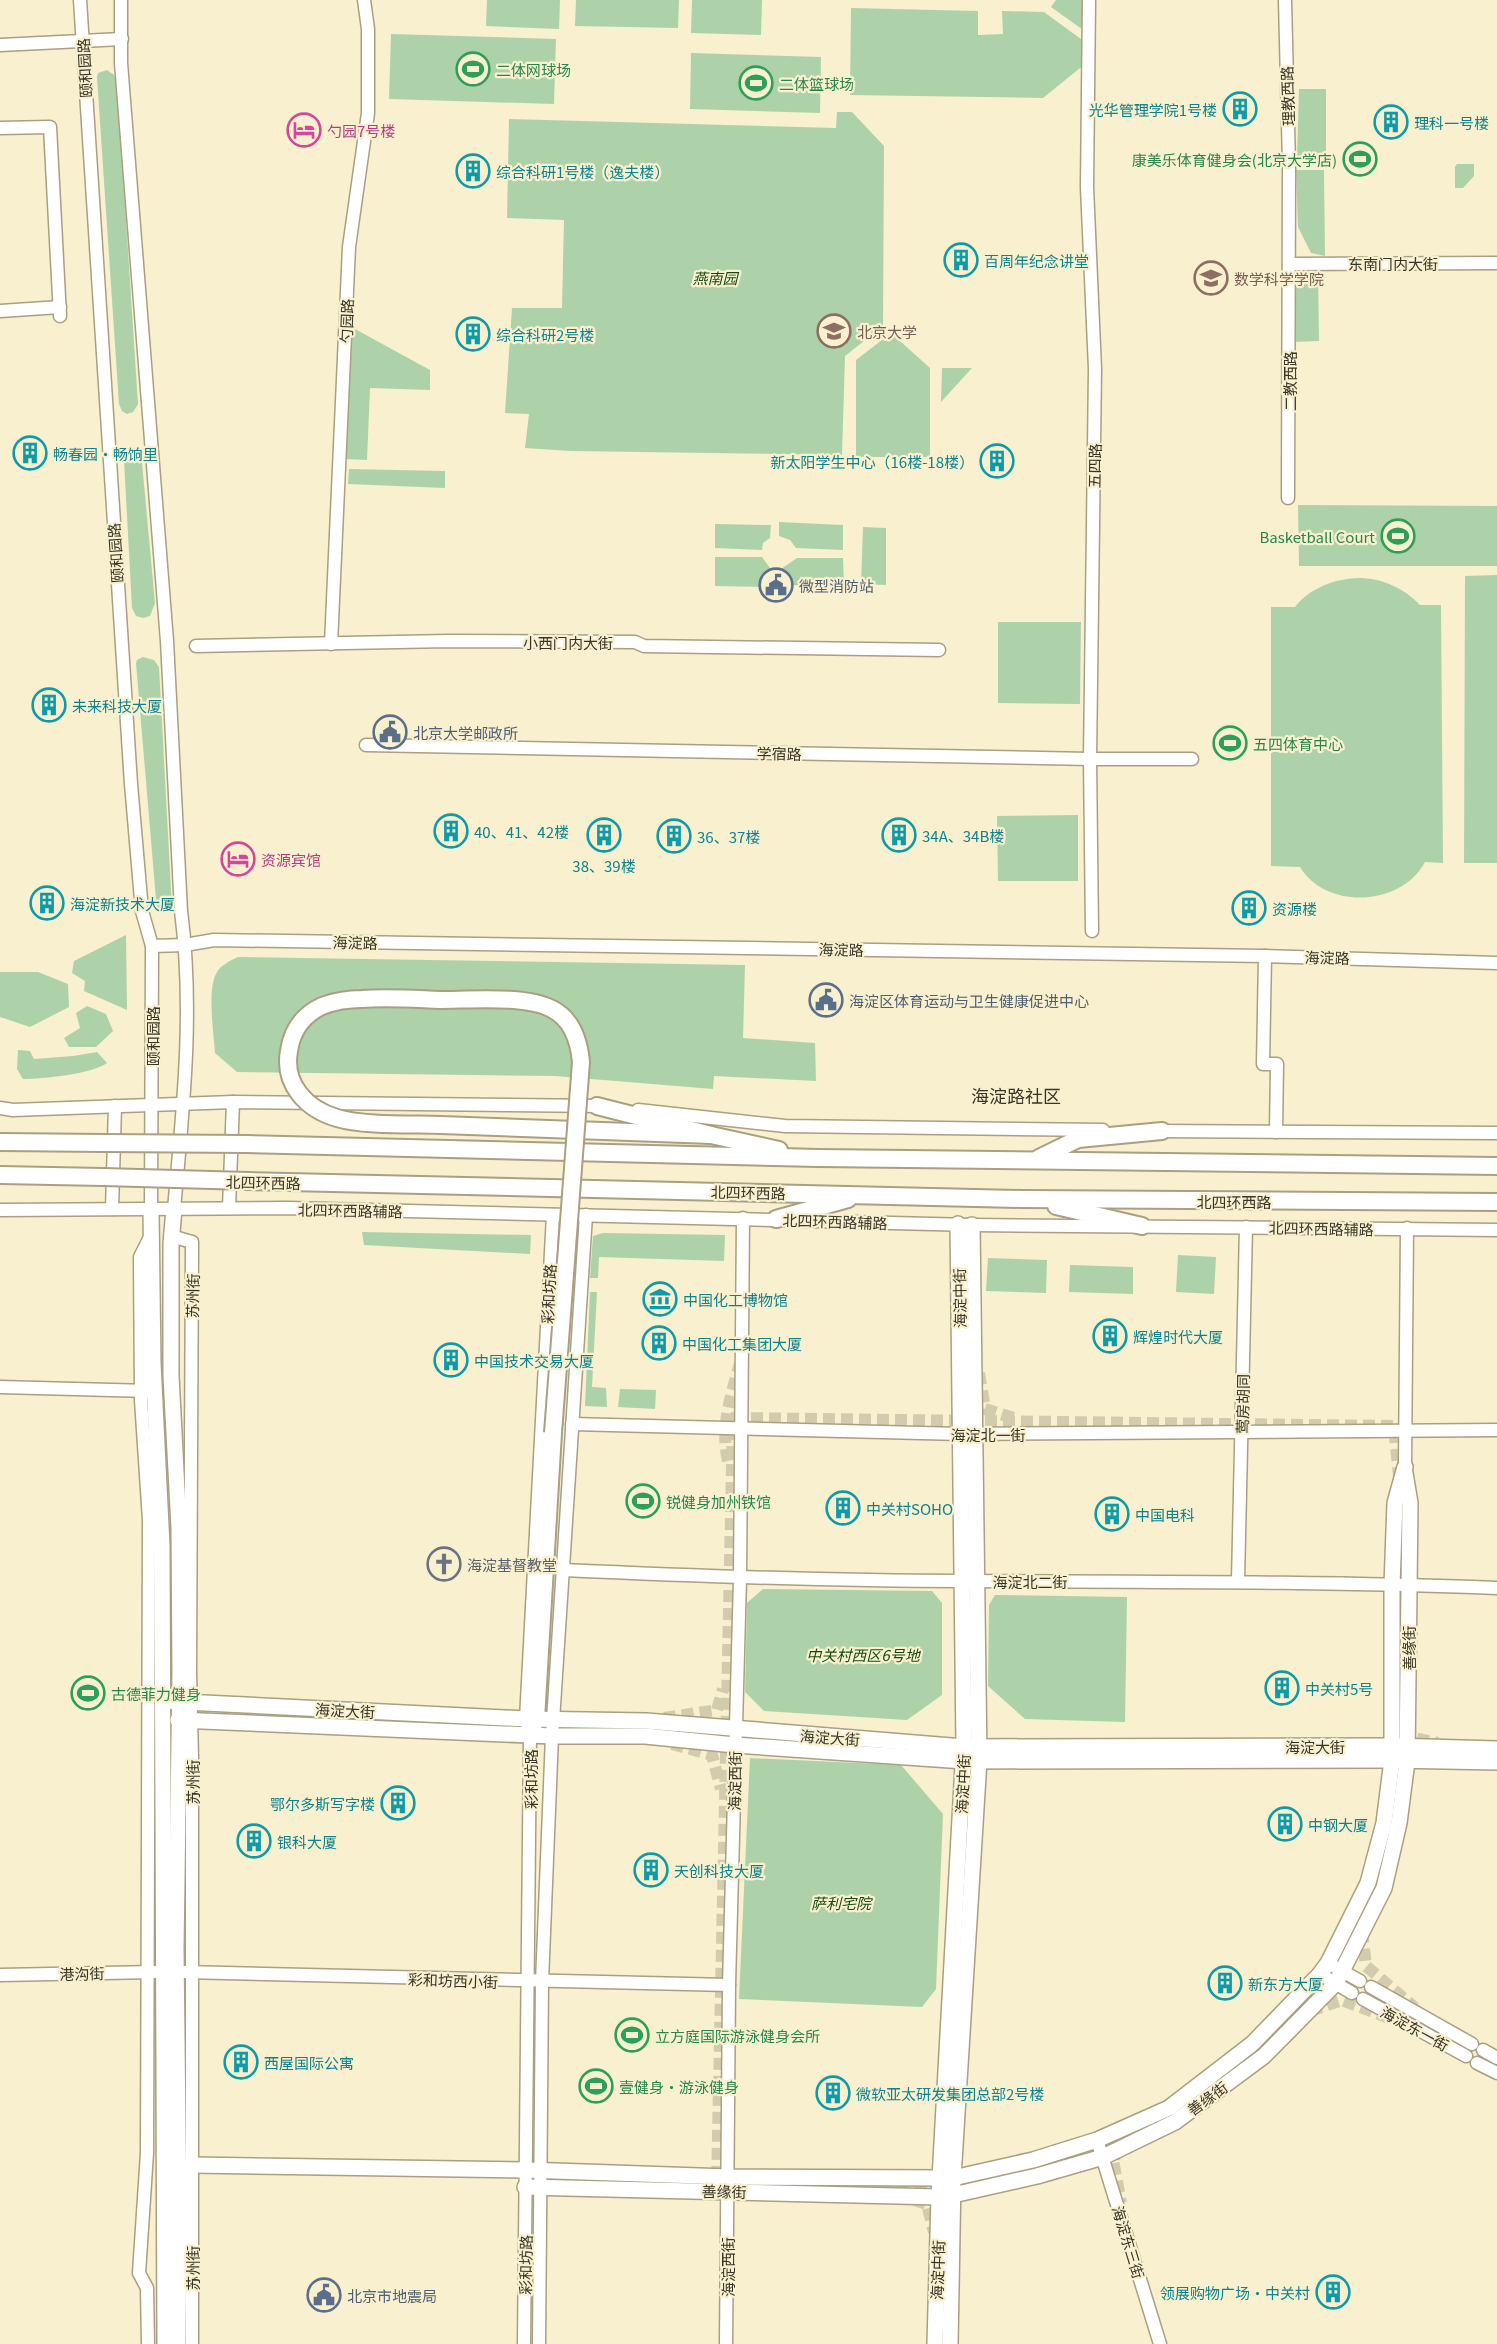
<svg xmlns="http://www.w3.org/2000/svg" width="1497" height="2344" viewBox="0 0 1497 2344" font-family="Georgia,'Noto Sans SC',serif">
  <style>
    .green { fill: #add2aa }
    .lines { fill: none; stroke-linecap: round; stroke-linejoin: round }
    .minor-tunnel { stroke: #d2cbad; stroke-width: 12; stroke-dasharray: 12 6; stroke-linecap: butt }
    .minor-casing { stroke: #a8a081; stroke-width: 15 }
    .major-casing { stroke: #a8a081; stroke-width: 18 }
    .highway-casing { stroke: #a8a081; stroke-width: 20 }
    .minor { stroke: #fff; stroke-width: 12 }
    .major { stroke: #fff; stroke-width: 15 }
    .highway { stroke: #fff; stroke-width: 16 }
    .highway-bridge-casing { stroke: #a8a081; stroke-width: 20; stroke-linecap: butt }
    .highway-bridge { stroke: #fff; stroke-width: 16 }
    .labels { text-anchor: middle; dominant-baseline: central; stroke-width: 4.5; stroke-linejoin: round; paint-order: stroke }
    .street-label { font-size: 15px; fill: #383528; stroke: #f8f0ce }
    .leisure-label { font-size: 15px; fill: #27864d; stroke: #f8f0ce; text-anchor: start }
    .culture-label { font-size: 15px; fill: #0d838f; stroke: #f8f0ce; text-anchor: start }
    .hotel-label { font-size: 15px; fill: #b23c85; stroke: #f8f0ce; text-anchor: start }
    .park-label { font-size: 15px; font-style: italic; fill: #144b13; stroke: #f8f0ce }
    .education-label { font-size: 15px; fill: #785e54; stroke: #f8f0ce; text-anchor: start }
    .service-label { font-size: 15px; fill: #4e5e75; stroke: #f8f0ce; text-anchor: start }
    .worship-label { font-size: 15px; fill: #5b616d; stroke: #f8f0ce; text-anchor: start }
    .quarter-label { font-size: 18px; fill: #383528; stroke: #f8f0ce }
  </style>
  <rect width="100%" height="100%" fill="#f8f0ce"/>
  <g class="green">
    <path d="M487,0H560L559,29L486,26Z"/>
    <path d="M576,0H679L678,28L575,26Z"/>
    <path d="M692,0H762L761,35L691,33Z"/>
    <path d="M1056,0H1086V32L1051,7Z"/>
    <path d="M851,8L978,11V35L1003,34L1002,11L1044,12L1085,42V64L1043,98L850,95Z"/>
    <path d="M391,34L556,39L554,104L389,99Z"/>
    <path d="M691,53L821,57L820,113L690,109Z"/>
    <path d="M107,70L114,75L117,82L138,404L133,412L127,414L122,411L119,404L97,77L98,73Z"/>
    <path d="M1299,89H1326V159H1297Z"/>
    <path d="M837,112H852L884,146L883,326L845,356L842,455L570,451L525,448L529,414L505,413L512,308H562L564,220L507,218L509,119L836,128Z"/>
    <path d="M1457,164H1474V176L1463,188H1455V167Z"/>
    <path d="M1296,170H1324L1325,256L1311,253L1298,227Z"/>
    <path d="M1294,272H1318L1319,341L1294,342Z"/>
    <path d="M355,329L430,370V390L370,388L367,460L345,459L349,342Z"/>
    <path d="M891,333L930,368V457H856V360Z"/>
    <path d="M942,368H972L941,402Z"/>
    <path d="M130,453L140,456L142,463L155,603L150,616L143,618L136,616L132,608L124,460L125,456Z"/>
    <path d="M349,469L445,471V488L348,484Z"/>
    <path d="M1298,505L1497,506V566H1299Z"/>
    <path d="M779,522L843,525V550L796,548L790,540L779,536Z"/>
    <path d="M715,524L771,525L770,538L763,543L762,550L715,548Z"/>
    <path d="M863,527L886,528V585L861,584Z"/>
    <path d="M715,557H762L770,568L769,587L715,586Z"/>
    <path d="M797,558H843L844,586L783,585L781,569Z"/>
    <path d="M1497,575V863H1464L1465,576Z"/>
    <path d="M1358,578C1382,578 1404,588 1420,605H1441L1443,863L1425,862C1401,907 1326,910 1300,867L1271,866V607H1295C1310,588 1334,579 1358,578Z"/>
    <path d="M998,622H1081L1080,704L998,703Z"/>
    <path d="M143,657L154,660L159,667L172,909L157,911L136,663L137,660Z"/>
    <path d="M1078,815V881H998L997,816Z"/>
    <path d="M126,935L127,1010L84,991L85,981L72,973L74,961Z"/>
    <path d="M238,957L745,965L743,1038L815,1043L816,1081L714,1076L713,1089L555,1076L237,1072L215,1053C214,1034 207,991 216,974C220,965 230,961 238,957Z"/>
    <path d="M0,972H38L68,984L69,1007L30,1027L0,1017Z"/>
    <path d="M87,1006L106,1014L113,1031L96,1047H69L64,1038L80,1028L76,1013Z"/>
    <path d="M18,1050L30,1051L34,1059L73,1056L97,1052L107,1063C92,1074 43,1079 23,1079L17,1069Z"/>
    <path d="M362,1232L531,1235L530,1254L364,1245Z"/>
    <path d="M603,1233L725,1235L724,1261L599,1257L598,1278H590L593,1236Z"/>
    <path d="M1178,1255L1216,1257L1214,1294L1176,1292Z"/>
    <path d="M988,1258L1047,1260L1046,1293L986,1291Z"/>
    <path d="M1070,1265L1133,1267V1294L1069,1292Z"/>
    <path d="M590,1292H597L592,1387L606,1388L607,1407L585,1406Z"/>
    <path d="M620,1389L656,1390L655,1409L618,1407Z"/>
    <path d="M763,1589L932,1591L942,1603V1695L907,1720L764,1711L745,1692L747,1603Z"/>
    <path d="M995,1595L1127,1597L1125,1722L1025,1719L988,1686L989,1605Z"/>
    <path d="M750,1758L901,1765L943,1814L936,1989L922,2007L739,1999Z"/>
  </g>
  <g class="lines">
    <g class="minor-tunnel">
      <path d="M979,1373L985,1409L1014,1418"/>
      <path d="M733,1418L1394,1426L1401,1497L1399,1752L1393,1816L1373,1888L1319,1989L1250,2054L1156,2125L1034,2168L933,2188L717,2184Z"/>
      <path d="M728,1461C720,1427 731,1396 740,1363"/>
      <path d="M664,1718L717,1710L723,1689"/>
      <path d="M1405,1726L1414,1738L1438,1743"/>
      <path d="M672,1744L712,1755L721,1789"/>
      <path d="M1362,1931L1366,1966L1415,2008"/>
      <path d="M1310,2011L1342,2000L1389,2018"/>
      <path d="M1120,2147L1113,2160L1121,2203"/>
      <path d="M914,2200L927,2204L934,2232"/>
    </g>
    <g class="minor-casing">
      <g id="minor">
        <path d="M80,0L131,784L142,911L152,946L151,1210"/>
        <path d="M121,0V63L167,641L181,911C194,1011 183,1109 174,1209"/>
        <path d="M1089,0L1087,187L1095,369L1090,759L1092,931"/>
        <path d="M1285,0L1289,165L1288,498"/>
        <path d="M0,45L122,39"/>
        <path d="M0,128L50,127L60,316"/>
        <path d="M1290,264L1497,263"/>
        <path d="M0,311L60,307"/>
        <path d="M331,644L349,247L368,113V29L364,0"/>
        <path d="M196,646L449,641L635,642L644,646L939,650"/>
        <path d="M366,745L1090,759H1192"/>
        <path d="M152,946L185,945L214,940L1265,956L1497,963"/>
        <path d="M1265,956L1263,1064H1277L1276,1132"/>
        <path d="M0,1108L13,1110L233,1102L603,1106"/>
        <path d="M638,1110L785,1126L1103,1130"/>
        <path d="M1156,1131L1497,1133"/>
        <path d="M229,1208L233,1102"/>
        <path d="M112,1209L115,1106"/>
        <path d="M0,1210L288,1208L972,1225L1497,1230"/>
        <path d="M171,1236L192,1242L190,1671L192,1759V2344"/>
        <path d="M0,1387L149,1391"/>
        <path d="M572,1424L961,1434L1497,1430"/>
        <path d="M1405,1467L1407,1228"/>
        <path d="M563,1570C696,1576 829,1581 962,1581C1140,1582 1319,1581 1497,1588"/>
        <path d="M1238,1581L1246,1227"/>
        <path d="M1335,1967L1360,1981"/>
        <path d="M184,1972L729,1985"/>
        <path d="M1320,1974L1352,1993"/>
        <path d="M0,1975L155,1972"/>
        <path d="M1371,1987L1472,2044"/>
        <path d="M1363,1999L1466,2056"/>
        <path d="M1483,2050L1497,2058"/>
        <path d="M1477,2063L1497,2073"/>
        <path d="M1097,2140L1160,2344"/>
        <path d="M148,2344L147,2288L139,2273L147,2153L149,1520L141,1400L140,1257L150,1237"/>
        <path d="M524,2344L530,1735L526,1719L553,1215"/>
        <path d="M539,2344L542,1982L552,1736L586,1215"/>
        <path d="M726,2344L729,1985L740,1578L743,1218"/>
      </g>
    </g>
    <g class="major-casing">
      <g id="major">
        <path d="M174,1209L171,1243V1376L179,1528L180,1672L176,1949L179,2215L178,2344"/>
        <path d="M151,1210L153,1363L162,1546L165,2344"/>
        <path d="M163,1701L526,1719L646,1721L964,1747L1392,1746L1497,1749"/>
        <path d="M178,1720L552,1736H645L735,1745L964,1761L1392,1760L1497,1762"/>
        <path d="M192,2165L526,2170L728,2177L953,2178L1033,2160L1097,2140L1169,2108L1252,2044L1320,1974L1328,1963L1368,1883L1384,1823L1392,1760V1585L1395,1503L1405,1467"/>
        <path d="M525,2187L939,2197L953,2195L1037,2176L1103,2157L1175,2122L1264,2056L1336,1983L1384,1888L1399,1823L1407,1761L1410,1503L1405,1473"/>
        <path d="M935,2344L939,2197L964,1747L958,1224"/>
        <path d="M950,2344L953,2178L979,1760L972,1225"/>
      </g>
    </g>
    <g class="highway-casing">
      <g id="highway">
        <path d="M597,1106L711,1135L779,1150"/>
        <path d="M441,1125L711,1135"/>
        <path d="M0,1142L104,1143"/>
        <path d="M247,1144L818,1158L1497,1166"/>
        <path d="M1039,1158L1078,1139L1162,1131"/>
        <path d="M0,1175L103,1177"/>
        <path d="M248,1181L1022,1199L1497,1202"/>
        <path d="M1056,1206L1142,1226"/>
        <path d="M776,1219L848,1199"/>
        <path d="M530,1735L536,1719L553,1433"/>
      </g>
    </g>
    <use href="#minor" class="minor"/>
    <use href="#major" class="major"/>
    <use href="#highway" class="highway"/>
    <g class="highway-bridge-casing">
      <g id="highway-bridge">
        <path d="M441,1125C412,1124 363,1126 337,1118C306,1109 283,1084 289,1051C292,1030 303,1015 322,1006C335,1001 349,999 362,999C388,997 414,999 440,1000C469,1000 527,995 552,1009C572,1019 579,1041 581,1062L553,1433"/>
        <path d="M104,1143L247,1144"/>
        <path d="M103,1177L248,1181"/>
      </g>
    </g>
    <use href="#highway-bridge" class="highway-bridge"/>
  </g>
  <defs>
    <g id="stadium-ring" transform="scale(1.725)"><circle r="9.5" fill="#f8f0ce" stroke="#2e9e5b" stroke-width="1.5"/><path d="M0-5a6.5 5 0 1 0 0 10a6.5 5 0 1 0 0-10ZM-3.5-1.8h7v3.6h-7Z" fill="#2e9e5b"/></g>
    <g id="building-ring" transform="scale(1.725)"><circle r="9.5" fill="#f8f0ce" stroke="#0f9aa8" stroke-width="1.5"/><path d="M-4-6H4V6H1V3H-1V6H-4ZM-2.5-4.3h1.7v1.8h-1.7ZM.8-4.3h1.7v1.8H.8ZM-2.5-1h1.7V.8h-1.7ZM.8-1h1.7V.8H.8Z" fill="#0f9aa8"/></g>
    <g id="hotel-ring" transform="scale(1.725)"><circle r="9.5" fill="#f8f0ce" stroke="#d1479c" stroke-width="1.5"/><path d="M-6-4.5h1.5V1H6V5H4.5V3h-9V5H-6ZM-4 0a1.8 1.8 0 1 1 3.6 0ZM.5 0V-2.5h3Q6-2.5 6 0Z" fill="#d1479c"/></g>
    <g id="university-ring" transform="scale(1.725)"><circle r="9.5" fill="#f8f0ce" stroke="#8d6e63" stroke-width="1.5"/><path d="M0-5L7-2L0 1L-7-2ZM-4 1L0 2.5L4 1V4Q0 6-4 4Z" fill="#8d6e63"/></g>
    <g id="civic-ring" transform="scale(1.725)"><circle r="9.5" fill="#f8f0ce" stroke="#5c6f8a" stroke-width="1.5"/><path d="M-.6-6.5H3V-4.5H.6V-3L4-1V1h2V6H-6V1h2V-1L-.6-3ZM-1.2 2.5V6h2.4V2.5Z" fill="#5c6f8a"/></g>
    <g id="museum-ring" transform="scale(1.725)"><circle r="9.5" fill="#f8f0ce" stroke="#0f9aa8" stroke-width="1.5"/><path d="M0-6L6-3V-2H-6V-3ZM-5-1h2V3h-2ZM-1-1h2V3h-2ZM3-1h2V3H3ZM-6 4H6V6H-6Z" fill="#0f9aa8"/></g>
    <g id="church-ring" transform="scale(1.725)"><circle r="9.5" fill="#f8f0ce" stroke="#6b7280" stroke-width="1.5"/><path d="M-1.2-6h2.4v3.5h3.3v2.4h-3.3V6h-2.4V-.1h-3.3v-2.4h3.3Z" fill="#6b7280"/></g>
  </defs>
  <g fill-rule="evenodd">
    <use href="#stadium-ring" x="473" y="69"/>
    <use href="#stadium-ring" x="756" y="83"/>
    <use href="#building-ring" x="1240" y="109"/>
    <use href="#building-ring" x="1391" y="122"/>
    <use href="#hotel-ring" x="304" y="130"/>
    <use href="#stadium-ring" x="1360" y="159"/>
    <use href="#building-ring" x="473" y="171"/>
    <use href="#building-ring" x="961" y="260"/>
    <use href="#university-ring" x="1211" y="278"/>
    <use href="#university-ring" x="834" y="331"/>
    <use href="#building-ring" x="473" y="334"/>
    <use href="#building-ring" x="30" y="453"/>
    <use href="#building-ring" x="997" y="461"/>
    <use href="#stadium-ring" x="1398" y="536"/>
    <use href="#civic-ring" x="776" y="585"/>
    <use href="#building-ring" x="49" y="705"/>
    <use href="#civic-ring" x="390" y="732"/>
    <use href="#stadium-ring" x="1230" y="743"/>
    <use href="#building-ring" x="451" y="831"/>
    <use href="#building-ring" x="604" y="835"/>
    <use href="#building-ring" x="899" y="835"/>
    <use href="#building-ring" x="674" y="836"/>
    <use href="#hotel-ring" x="238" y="859"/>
    <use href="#building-ring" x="47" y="903"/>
    <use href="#building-ring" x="1249" y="908"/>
    <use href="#civic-ring" x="826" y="1000"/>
    <use href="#museum-ring" x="660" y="1299"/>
    <use href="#building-ring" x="1110" y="1336"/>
    <use href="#building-ring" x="659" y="1343"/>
    <use href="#building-ring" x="451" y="1360"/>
    <use href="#stadium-ring" x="643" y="1501"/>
    <use href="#building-ring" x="843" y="1508"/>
    <use href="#building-ring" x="1112" y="1514"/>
    <use href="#church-ring" x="444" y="1564"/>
    <use href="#building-ring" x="1282" y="1688"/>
    <use href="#stadium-ring" x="88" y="1693"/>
    <use href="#building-ring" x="398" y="1803"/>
    <use href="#building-ring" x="1285" y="1824"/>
    <use href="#building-ring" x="254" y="1841"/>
    <use href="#building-ring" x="651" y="1870"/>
    <use href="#building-ring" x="1225" y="1983"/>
    <use href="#stadium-ring" x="632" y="2035"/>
    <use href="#building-ring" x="241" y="2062"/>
    <use href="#stadium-ring" x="596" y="2086"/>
    <use href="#building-ring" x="833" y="2093"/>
    <use href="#building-ring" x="1333" y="2292"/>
    <use href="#civic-ring" x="324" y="2295"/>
  </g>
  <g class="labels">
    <g class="street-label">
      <text transform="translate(84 68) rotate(-93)">颐和园路</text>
      <text transform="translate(1287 96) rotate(-92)">理教西路</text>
      <text x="1393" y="263">东南门内大街</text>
      <text transform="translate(346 321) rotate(-88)">勺园路</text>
      <text transform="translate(1289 381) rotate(-90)">二教西路</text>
      <text transform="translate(1094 466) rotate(-89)">五四路</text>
      <text transform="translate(115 553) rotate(-94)">颐和园路</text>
      <text x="568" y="642">小西门内大街</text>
      <text transform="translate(779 753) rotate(1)">学宿路</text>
      <text transform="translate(355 942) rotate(1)">海淀路</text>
      <text transform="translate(841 949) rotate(1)">海淀路</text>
      <text transform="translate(1327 957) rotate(1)">海淀路</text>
      <text transform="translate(152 1036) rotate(-90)">颐和园路</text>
      <text transform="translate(263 1182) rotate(1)">北四环西路</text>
      <text transform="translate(748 1192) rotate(1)">北四环西路</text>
      <text x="1234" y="1201">北四环西路</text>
      <text transform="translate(350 1210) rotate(1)">北四环西路辅路</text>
      <text transform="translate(835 1221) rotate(2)">北四环西路辅路</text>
      <text transform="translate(1321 1228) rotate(1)">北四环西路辅路</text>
      <text transform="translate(548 1294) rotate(-87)">彩和坊路</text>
      <text transform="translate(192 1296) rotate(-89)">苏州街</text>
      <text transform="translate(959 1298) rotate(-91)">海淀中街</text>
      <text transform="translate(1242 1404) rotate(-89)">莺房胡同</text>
      <text x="988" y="1434">海淀北一街</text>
      <text x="1030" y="1581">海淀北二街</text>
      <text transform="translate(1408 1648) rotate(-90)">善缘街</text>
      <text transform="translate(345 1710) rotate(3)">海淀大街</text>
      <text transform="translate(830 1737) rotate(4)">海淀大街</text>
      <text x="1315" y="1746">海淀大街</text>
      <text transform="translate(530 1779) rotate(-90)">彩和坊路</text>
      <text transform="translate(734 1781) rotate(-89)">海淀西街</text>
      <text transform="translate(192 1782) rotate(-90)">苏州街</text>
      <text transform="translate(962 1784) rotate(-87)">海淀中街</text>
      <text transform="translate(82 1973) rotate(-1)">港沟街</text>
      <text transform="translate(453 1980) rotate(2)">彩和坊西小街</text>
      <text transform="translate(1415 2028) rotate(29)">海淀东一街</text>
      <text transform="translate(1207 2098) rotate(-36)">善缘街</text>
      <text transform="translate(724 2191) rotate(1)">善缘街</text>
      <text transform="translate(1129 2242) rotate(73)">海淀东三街</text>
      <text transform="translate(525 2265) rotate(-89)">彩和坊路</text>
      <text transform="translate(727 2267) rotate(-90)">海淀西街</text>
      <text transform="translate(192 2268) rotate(-90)">苏州街</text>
      <text transform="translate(937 2270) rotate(-88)">海淀中街</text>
    </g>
    <g class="leisure-label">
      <text x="496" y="69">二体网球场</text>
      <text x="779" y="83">二体篮球场</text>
      <text x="1337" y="159" text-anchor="end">康美乐体育健身会(北京大学店)</text>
      <text x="1375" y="536" text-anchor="end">Basketball Court</text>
      <text x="1253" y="743">五四体育中心</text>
      <text x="666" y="1501">锐健身加州铁馆</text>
      <text x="111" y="1693">古德菲力健身</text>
      <text x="655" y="2035">立方庭国际游泳健身会所</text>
      <text x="619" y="2086">壹健身·游泳健身</text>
    </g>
    <g class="culture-label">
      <text x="1217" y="109" text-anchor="end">光华管理学院1号楼</text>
      <text x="1414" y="122">理科一号楼</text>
      <text x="496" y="171">综合科研1号楼（逸夫楼）</text>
      <text x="984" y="260">百周年纪念讲堂</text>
      <text x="496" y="334">综合科研2号楼</text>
      <text x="53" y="453">畅春园·畅饷里</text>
      <text x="974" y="461" text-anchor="end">新太阳学生中心（16楼-18楼）</text>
      <text x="72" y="705">未来科技大厦</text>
      <text x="474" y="831">40、41、42楼</text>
      <text x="922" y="835">34A、34B楼</text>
      <text x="697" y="836">36、37楼</text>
      <text x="604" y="865" text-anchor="middle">38、39楼</text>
      <text x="70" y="903">海淀新技术大厦</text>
      <text x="1272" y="908">资源楼</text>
      <text x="683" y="1299">中国化工博物馆</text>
      <text x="1133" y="1336">辉煌时代大厦</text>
      <text x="682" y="1343">中国化工集团大厦</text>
      <text x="474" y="1360">中国技术交易大厦</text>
      <text x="866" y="1508">中关村SOHO</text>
      <text x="1135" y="1514">中国电科</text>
      <text x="1305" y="1688">中关村5号</text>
      <text x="375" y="1803" text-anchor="end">鄂尔多斯写字楼</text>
      <text x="1308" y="1824">中钢大厦</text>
      <text x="277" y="1841">银科大厦</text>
      <text x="674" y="1870">天创科技大厦</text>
      <text x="1248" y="1983">新东方大厦</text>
      <text x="264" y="2062">西屋国际公寓</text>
      <text x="856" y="2093">微软亚太研发集团总部2号楼</text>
      <text x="1310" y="2292" text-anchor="end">领展购物广场·中关村</text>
    </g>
    <g class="hotel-label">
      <text x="327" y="130">勺园7号楼</text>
      <text x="261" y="859">资源宾馆</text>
    </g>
    <g class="park-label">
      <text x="715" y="277">燕南园</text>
      <text x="863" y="1654">中关村西区6号地</text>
      <text x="841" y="1902">萨利宅院</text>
    </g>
    <g class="education-label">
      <text x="1234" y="278">数学科学学院</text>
      <text x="857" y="331">北京大学</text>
    </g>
    <g class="service-label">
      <text x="799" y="585">微型消防站</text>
      <text x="413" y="732">北京大学邮政所</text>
      <text x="849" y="1000">海淀区体育运动与卫生健康促进中心</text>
      <text x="347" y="2295">北京市地震局</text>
    </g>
    <g class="worship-label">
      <text x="467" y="1564">海淀基督教堂</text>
    </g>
    <g class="quarter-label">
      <text x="1016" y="1095">海淀路社区</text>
    </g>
  </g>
</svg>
